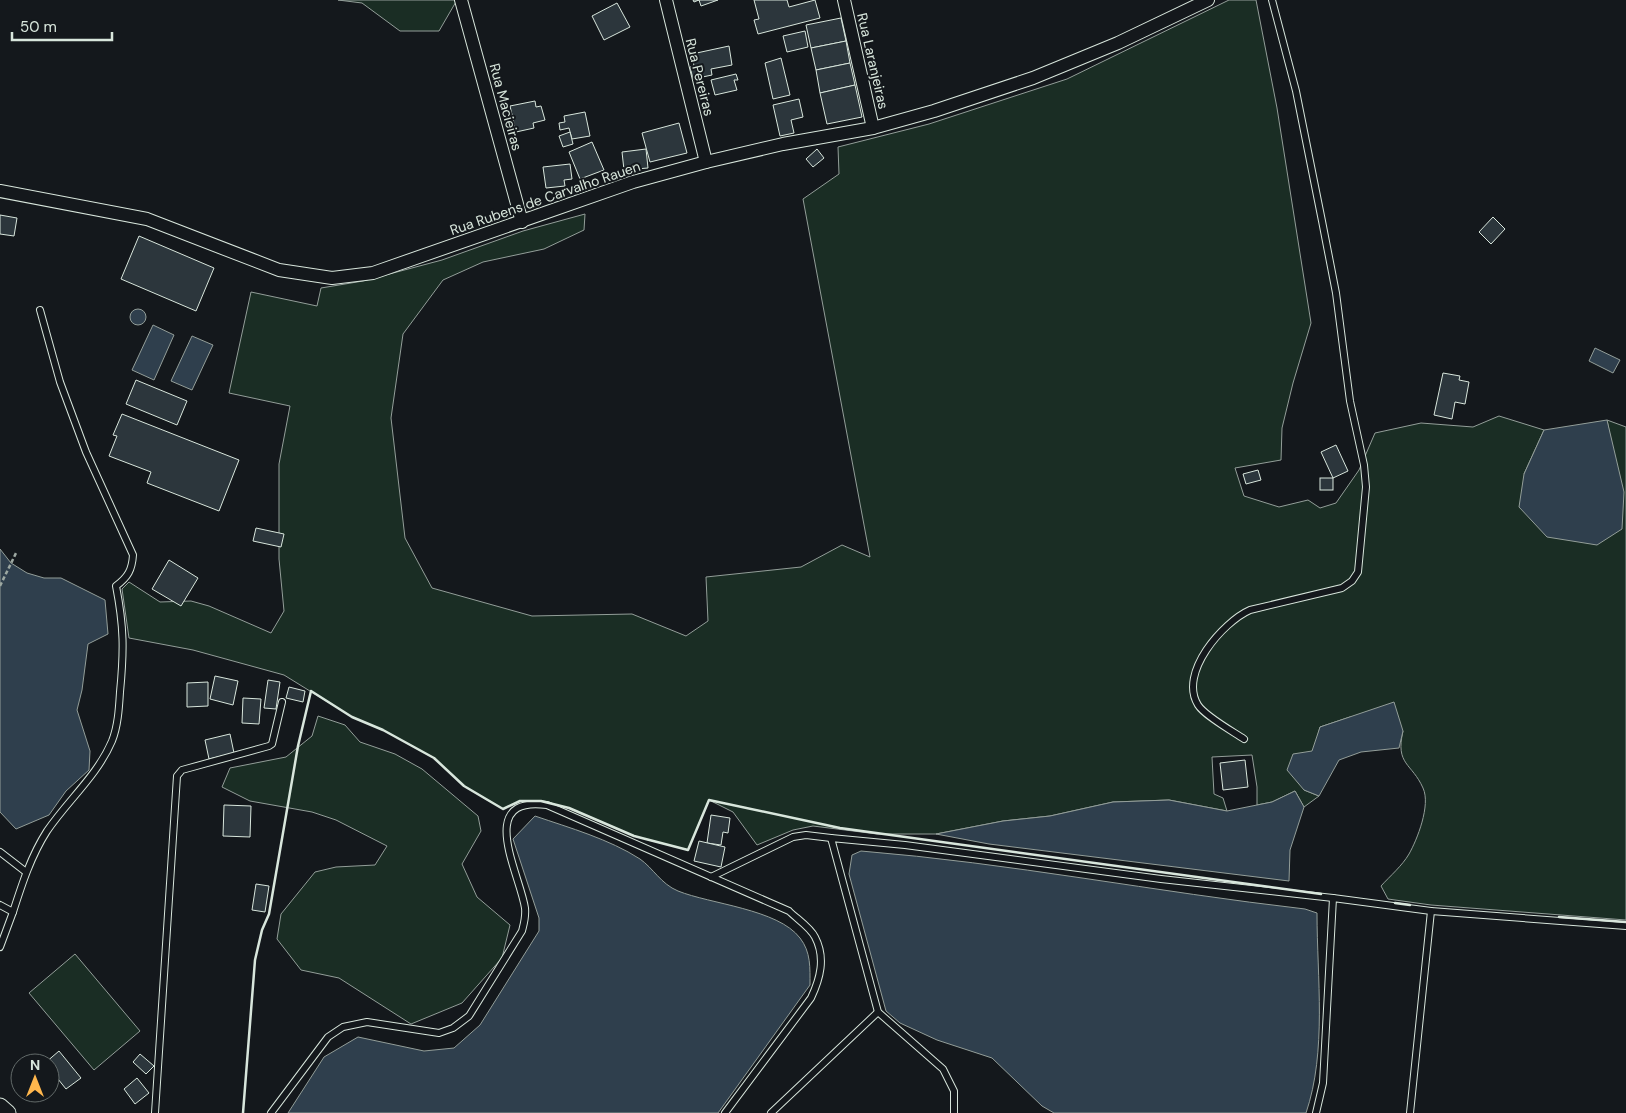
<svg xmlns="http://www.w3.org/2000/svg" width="1626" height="1113" viewBox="0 0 1626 1113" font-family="'DM Sans',sans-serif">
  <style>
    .green { fill: #1a2d24; stroke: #939e99 }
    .water { fill: #2f3f4d; stroke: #939e99 }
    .building { fill: #2c363c; stroke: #d8e6dc }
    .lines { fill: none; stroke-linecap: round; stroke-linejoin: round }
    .service-casing { stroke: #d8e6dc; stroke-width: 8 }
    .minor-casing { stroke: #d8e6dc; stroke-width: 14 }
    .tertiary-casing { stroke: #d8e6dc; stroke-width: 17 }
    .path { stroke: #9da8a2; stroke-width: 2.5; stroke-dasharray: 4 2.5; stroke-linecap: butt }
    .service { stroke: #14181c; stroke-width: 6 }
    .minor { stroke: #14181c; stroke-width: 12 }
    .tertiary { stroke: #14181c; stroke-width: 15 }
    .wall { stroke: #d8e6dc; stroke-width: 2.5 }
    .labels { text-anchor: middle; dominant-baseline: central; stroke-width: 4; stroke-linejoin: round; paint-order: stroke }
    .street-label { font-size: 14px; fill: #d8e6dc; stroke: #14181c }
  </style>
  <rect width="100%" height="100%" fill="#14181c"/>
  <g class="green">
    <path d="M338,0H457L439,31H400L362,3Z"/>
    <path d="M1229,0H1256L1277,108L1311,323L1293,383L1282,428L1281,460L1235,468L1244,496L1279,507L1308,500L1320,508L1336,503L1359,470L1375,433L1421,423L1473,427L1499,416L1544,430L1524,474L1612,446L1607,420L1626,427V920L1431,905L1388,899L1381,886C1390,876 1402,866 1409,854C1417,840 1431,805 1423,788C1412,763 1395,765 1403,731L1350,717L1320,727L1304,790L1319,796L1304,807L1295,791L1272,802L1257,805V787L1252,755L1212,757L1214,794L1223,798L1227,811L1169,800L1113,802L1050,816L1003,821L936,834H877L813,826L793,830L757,845L733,812L709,800L688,850L634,836L569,808L541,801H520L503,809L464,786L434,758L383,730L352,717L284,675L193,650L129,638L122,589L129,582L160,602L191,601L209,606L271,633L284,611L279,559V464L290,406L229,393L251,292L317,306L321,288L363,281L442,260L523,231L585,214L584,230L544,249L483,262L443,280L403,334L391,418L405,538L432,588L532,616L632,614L686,636L708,621L706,577L801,567L842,545L870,557L803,199L839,174L838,147L929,124L1067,79Z"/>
    <path d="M318,716L345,725L360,742L395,754L422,769L478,816L481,831L462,864L477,897L510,925L502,958L462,1003L411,1024L339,978L301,970L277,939L281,914L315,872L336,867L375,865L387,846L336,820L312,812L250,801L222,787L230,768L286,757L312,736Z"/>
    <path d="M75,954L140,1031L94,1070L29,993Z"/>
  </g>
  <g class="water">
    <circle cx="138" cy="317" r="8"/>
    <path d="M153,325L174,335L154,380L132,370Z"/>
    <path d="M192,336L213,345L192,390L171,381Z"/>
    <path d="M1595,348L1620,360L1613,373L1589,361Z"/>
    <path d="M1607,420L1624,492L1622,529L1597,545L1547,537L1519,507L1524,474L1544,430Z"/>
    <path d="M0,549L11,563L27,573L44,578H61L105,600L108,634L88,644L82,690L77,710L90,751L89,770L66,791L49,815L16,829L0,812Z"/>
    <path d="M1394,702L1403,731L1399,748L1361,752L1339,760L1319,796L1304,790L1287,770L1293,754L1312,751L1320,727Z"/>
    <path d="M1295,791L1304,807L1290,850L1289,881L989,844L936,834L1003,821L1050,816L1113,802L1169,800L1227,811L1272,802Z"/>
    <path d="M535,816C570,828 609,839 640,859C653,868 661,884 678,891C710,904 778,909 800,938C811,952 810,968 810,985L718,1113H288L324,1057L358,1037L424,1051L454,1048L480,1025L539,931V918L513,839Z"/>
    <path d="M861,851C1010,863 1156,892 1305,909L1317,913C1317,978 1327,1051 1306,1113H1054L1042,1106L992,1058L937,1040L900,1023L886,1011L849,874L852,855Z"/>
  </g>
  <g class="building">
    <path d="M693,0H718L701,6L699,0L694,2Z"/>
    <path d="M754,0H787L789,7L815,0L820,18L758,34L754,20L759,19Z"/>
    <path d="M617,3L630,27L604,40L592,16Z"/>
    <path d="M841,18L846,41L811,48L806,25Z"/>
    <path d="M805,31L808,47L787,52L783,36Z"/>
    <path d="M846,41L850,63L816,70L811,48Z"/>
    <path d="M729,46L732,65L711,69L712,75L693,79L690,67L694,66L692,54Z"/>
    <path d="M781,58L790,95L773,99L765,63Z"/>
    <path d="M850,63L855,85L820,93L816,70Z"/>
    <path d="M736,74L738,80H734L737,90L715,95L711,80Z"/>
    <path d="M855,85L862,117L827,124L820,93Z"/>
    <path d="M799,99L803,117L791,120L794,133L780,136L773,105Z"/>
    <path d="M535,101L536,107L541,106L545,120L533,123L534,128L516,132L510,106Z"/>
    <path d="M585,112L590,136L572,139L569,128L560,130L559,123L565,122L564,116Z"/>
    <path d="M679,123L687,153L650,162L642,133Z"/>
    <path d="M570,132L573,144L563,147L559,136Z"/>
    <path d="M592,142L604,170L580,179L569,152Z"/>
    <path d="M646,149L648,168L624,170L622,152Z"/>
    <path d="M817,149L824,158L813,167L806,159Z"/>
    <path d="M570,164L572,179L564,180L565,186L546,188L543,167Z"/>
    <path d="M0,215L17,218L14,236L0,234Z"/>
    <path d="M1493,217L1505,229L1491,244L1479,232Z"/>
    <path d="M139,236L214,268L196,311L121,279Z"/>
    <path d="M1443,373L1460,376L1459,380L1469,382L1465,404L1455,402L1452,419L1434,415Z"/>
    <path d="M136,380L187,401L177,425L126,404Z"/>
    <path d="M122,414L239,460L219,511L147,483L151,472L109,456L117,436L113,435Z"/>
    <path d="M1336,445L1348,471L1333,478L1321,452Z"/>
    <path d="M1258,470L1261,480L1246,484L1243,474Z"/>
    <rect x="1320" y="478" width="13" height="12"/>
    <path d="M256,528L284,534L281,547L253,541Z"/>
    <path d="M169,560L198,578L181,606L152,589Z"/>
    <path d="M215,676L238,681L233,705L210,699Z"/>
    <path d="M268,680L280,682L276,709L264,708Z"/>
    <path d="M208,682V706L187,707V683Z"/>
    <path d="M289,687L305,691L303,702L286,698Z"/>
    <path d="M243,698L261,699L259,724L242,723Z"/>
    <path d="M230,734L234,753L209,759L205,740Z"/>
    <path d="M1245,760L1248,787L1223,790L1220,763Z"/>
    <path d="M224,805L251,806L250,837L223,836Z"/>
    <path d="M711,815L730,818L728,833L723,832L721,845L707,843Z"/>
    <path d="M699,841L725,847L721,867L694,861Z"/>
    <path d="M256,884L269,886L265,912L252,910Z"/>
    <path d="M59,1051L81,1078L66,1089L50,1069V1063H45Z"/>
    <path d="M140,1054L154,1066L146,1074L133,1062Z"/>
    <path d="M137,1078L149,1093L135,1104L124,1089Z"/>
  </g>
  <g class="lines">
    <g class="service-casing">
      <g id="service">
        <path d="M1244,739C1232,731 1205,716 1198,705C1178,673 1223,622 1250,610L1342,588L1352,581L1358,572L1366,487L1364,465L1350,401L1336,293L1322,221L1296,91L1272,0"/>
        <path d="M0,852L26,872"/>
        <path d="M711,877L793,837L806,835L831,838"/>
        <path d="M0,905L13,912C22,884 31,856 47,831C68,800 97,776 112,741C118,726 119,708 120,692C124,651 124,627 116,586C128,577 132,570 133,555L86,452L60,382L40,310"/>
        <path d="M0,947L13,912"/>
        <path d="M155,1113L177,776L182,770L269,746L272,744L282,702"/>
        <path d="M271,1113L328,1037L343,1027L367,1022L439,1033L453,1028L469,1016L522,931C524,923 526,917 525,908C520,874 475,795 547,805L789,911C797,919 810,927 815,937C826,958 820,979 811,998L725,1113"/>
        <path d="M771,1113L878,1012"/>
        <path d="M954,1113V1091L943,1069L878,1012L831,838L905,845L1161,879L1333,898"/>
        <path d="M1316,1113L1323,1083L1333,898L1431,911L1626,926"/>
        <path d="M1410,1113L1431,911"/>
      </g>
    </g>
    <g class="minor-casing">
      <g id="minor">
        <path d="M461,0L522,222"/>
        <path d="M666,0L706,162"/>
        <path d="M844,0L873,128"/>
        <path d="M0,191L147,219L279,270L332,278L373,273L633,182L706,162L783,144L873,128L934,111L1033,78L1118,43L1208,0"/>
      </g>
    </g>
    <g class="tertiary-casing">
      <path id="tertiary" d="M0,1106L8,1113"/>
    </g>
    <path class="path" d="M0,586L17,551"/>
    <use href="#service" class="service"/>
    <use href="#minor" class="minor"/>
    <use href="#tertiary" class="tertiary"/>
    <g class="wall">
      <path d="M1395,903L1410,905"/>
      <path d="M1559,917L1626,922"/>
      <path d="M243,1113L255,960L262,930L269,914L298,746L311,691L352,717L383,730L434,758L464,786L503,809L520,801H541L569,808L634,836L688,850L709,800L840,828L1321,894"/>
    </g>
  </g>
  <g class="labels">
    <g class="street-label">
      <text transform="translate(873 61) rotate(77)">Rua Laranjeiras</text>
      <text transform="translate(700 77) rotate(76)">Rua Pereiras</text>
      <text transform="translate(506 107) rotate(75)">Rua Macieiras</text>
      <text transform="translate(545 198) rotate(-19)">Rua Rubens de Carvalho Rauen</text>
    </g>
  </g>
  <g transform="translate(35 1078)"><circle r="24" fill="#14181c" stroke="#626a69"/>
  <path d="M0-4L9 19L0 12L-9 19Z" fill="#ffb74d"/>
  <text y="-8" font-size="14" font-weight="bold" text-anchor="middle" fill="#d8e6dc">N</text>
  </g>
  <path d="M12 32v8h100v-8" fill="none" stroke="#d8e6dc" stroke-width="2.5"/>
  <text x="20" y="32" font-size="15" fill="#d8e6dc" stroke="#14181c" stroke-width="4" paint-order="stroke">50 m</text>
</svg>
